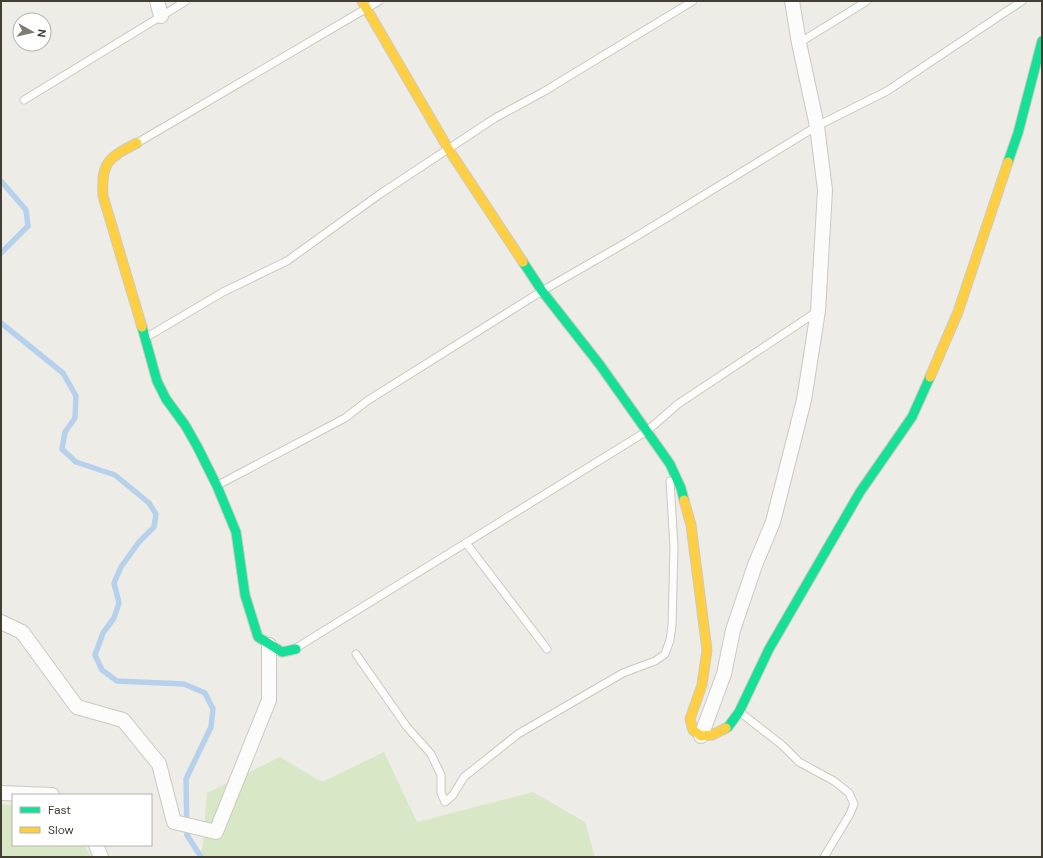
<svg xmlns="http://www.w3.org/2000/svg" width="1043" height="858" viewBox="0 0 1043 858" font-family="'DM Sans',sans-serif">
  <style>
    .green { fill: #d8e8c6 }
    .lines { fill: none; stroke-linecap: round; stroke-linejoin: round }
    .stream { stroke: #b6d1ec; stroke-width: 5.5 }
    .lane-casing { stroke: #cac8c2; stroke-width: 9 }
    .street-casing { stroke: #cac8c2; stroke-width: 16 }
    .fast-casing { stroke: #cdcabd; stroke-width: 11 }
    .slow-casing { stroke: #cdcabd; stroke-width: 11 }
    .lane { stroke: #fcfcfb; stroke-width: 7 }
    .street { stroke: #fcfcfb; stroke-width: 14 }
    .fast { stroke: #16e098; stroke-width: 9 }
    .slow { stroke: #ffcf43; stroke-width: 9 }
  </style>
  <rect width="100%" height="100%" fill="#eeece6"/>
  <g class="green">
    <path d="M384,752L417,822L533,792L585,822L595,857H200L203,844L207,793L280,757L322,782Z"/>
    <path d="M1,804L13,805V845H83L92,857H1Z"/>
  </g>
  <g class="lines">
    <g class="stream">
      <path d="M1,181L26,210L28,226L1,253"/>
      <path d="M1,323L63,373L76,396L75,418L65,432L62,449L76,462L115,475L149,503L156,514L154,527L139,542L121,567L114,583L119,603L114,618L103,633L95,655L102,670L117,681L184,684L205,693L213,709L211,727L186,779L187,835L201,857"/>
    </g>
    <g class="lane-casing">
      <g id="lane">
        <path d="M799,43L867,1"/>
        <path d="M24,100L186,1"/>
        <path d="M137,143L379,1"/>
        <path d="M147,337L223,292L287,261L380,194L495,118L543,92L693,1"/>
        <path d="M218,485L345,418L367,401L542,291L627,242L817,126L887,91L1022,1"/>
        <path d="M466,543L547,649"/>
        <path d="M296,648L647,431L678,404L818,311"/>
        <path d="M356,654L407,727L431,754L441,775V793L445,802L453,795L464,777L518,734L623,673L655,661L665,654L670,640L672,625L674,547L670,481"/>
        <path d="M741,713L782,745L799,762L834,781L849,793L854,804L850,814L824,857"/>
      </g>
    </g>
    <g class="street-casing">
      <g id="street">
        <path d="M157,1L161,16"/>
        <path d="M1,622L22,632L77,707L123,720L159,764L174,822L216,832L269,700V645"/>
        <path d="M701,736L724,674L733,630L755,565L773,522L804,400L818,311L825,190L817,126L799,43L792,1"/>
        <path d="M1,793L52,795"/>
        <path d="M96,845L101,857"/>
      </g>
    </g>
    <g class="fast-casing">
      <g id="fast">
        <path d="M1008,162L1018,133L1042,41"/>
        <path d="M523,262L542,291L600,365L670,464L681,488L684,500"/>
        <path d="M142,327L157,381L166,399L185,425L197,446L217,486L236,532L245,595L258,637L282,652L296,649"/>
        <path d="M726,728L728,727L739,712L769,649L860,492L912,417L930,377"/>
      </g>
    </g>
    <g class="slow-casing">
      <g id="slow">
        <path d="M362,1L449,150L523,262"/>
        <path d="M137,143C108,158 101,162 103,196L142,327"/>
        <path d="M930,377L958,312L1008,162"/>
        <path d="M684,500L691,525L707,650L702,685L690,719L693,730L701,736L712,735L726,728"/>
      </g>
    </g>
    <use href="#lane" class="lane"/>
    <use href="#street" class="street"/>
    <use href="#fast" class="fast"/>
    <use href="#slow" class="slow"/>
  </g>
  <rect width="1043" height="858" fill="none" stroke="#423e33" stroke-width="4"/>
  <rect x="12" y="794" width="140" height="52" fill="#ffffff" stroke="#b3b2ad"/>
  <rect x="20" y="807" width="20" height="6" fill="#16e098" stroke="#b3b2ad"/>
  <text x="48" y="814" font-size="12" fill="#423e33">Fast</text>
  <rect x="20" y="827" width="20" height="6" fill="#ffcf43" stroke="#b3b2ad"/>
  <text x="48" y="834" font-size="12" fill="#423e33">Slow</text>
  <g transform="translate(32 32) rotate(98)"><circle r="19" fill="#ffffff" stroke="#b3b2ad"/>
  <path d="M0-3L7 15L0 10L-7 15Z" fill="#7e7b72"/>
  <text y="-6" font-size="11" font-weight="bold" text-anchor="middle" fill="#423e33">N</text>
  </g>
</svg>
